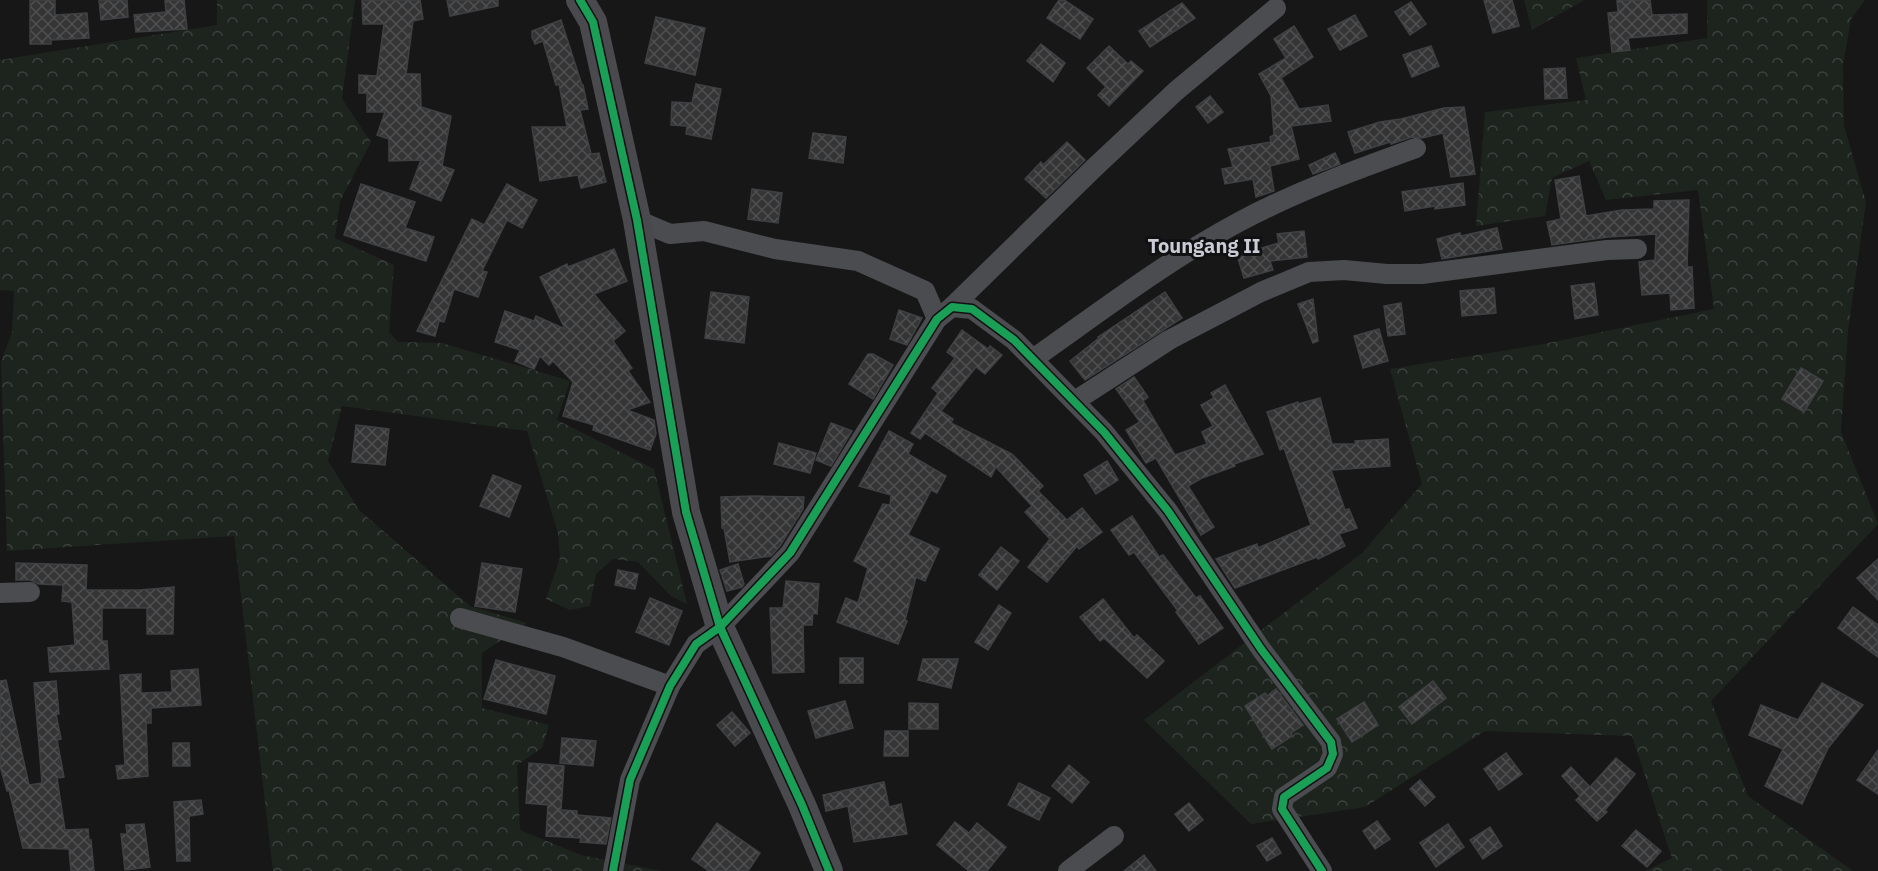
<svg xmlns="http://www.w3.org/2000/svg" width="1878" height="871" viewBox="0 0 1878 871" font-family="'IBM Plex Sans',sans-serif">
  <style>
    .forest { fill: url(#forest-crowns) }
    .building { fill: url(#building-cross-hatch); stroke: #3f4043; stroke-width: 1.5 }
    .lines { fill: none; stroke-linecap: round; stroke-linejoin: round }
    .street { stroke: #4b4c50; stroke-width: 20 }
    .secondary { stroke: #4a4a4e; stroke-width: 28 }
    .cycleway-casing { stroke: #111113; stroke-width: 11 }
    .cycleway { stroke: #1a9f57; stroke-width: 8 }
    .labels { text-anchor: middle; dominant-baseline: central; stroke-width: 6; stroke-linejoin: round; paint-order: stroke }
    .quarter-label { font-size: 20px; font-weight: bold; fill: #c9ccd4; stroke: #111113 }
  </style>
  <defs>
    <pattern id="forest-crowns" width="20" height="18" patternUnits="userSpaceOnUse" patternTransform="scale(1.5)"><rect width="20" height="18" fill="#1d241e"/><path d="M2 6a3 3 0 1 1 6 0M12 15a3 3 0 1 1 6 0" fill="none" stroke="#3b413d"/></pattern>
    <pattern id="building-cross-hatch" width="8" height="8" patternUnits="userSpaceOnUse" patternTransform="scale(1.5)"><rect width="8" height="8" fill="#353536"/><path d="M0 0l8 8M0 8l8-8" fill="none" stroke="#4f5051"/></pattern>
  </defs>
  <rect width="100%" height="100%" fill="#171717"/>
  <g class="forest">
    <path d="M217,0H355L342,99L371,142L340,201L335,238L394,265L389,332L398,342L442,343L570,381L557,420L654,469L687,604L671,596L638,562L613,559L596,574L590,606L570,610L546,599L560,558L558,533L527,431L342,406L328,461L359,510L470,606L527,623L482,653V708L549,725L542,748L517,765L520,830L581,855L661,871H273L234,536L7,551L1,362L12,333L14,291L0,290V60L217,25Z"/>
    <path d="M1524,0H1584L1532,30Z"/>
    <path d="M1707,0H1865L1851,19L1843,65L1844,126L1866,202L1848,331L1841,432L1878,524L1711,701L1748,796L1853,871H1645L1672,858L1632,736L1485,731L1365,807L1251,824L1144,720L1362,553L1422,484L1390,369L1538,345L1714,309L1698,190L1606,200L1589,161L1552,178L1545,216L1476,226L1485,112L1586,100L1576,58L1707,38Z"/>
  </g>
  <g class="building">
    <path d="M30,0H55V15L87,13L89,38L51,40V44H30Z"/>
    <path d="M99,0H127L128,17L101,20Z"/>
    <path d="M165,0H184L187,29L136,32L134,15L166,12Z"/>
    <path d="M362,0H420L423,19L413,21L406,74H420L421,107L451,116L442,166L454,170L441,201L410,189L421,160L389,161V139L377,135L385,112H367V93H359V75L377,76L384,24H363Z"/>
    <path d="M447,0H498V6L450,16Z"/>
    <path d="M1059,0H1064L1093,19L1080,39L1047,18Z"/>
    <path d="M1484,0H1512L1519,26L1493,33Z"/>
    <path d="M1617,0H1650L1652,15L1687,14V33L1628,38L1630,50L1612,52L1608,13L1618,12Z"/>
    <path d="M1411,2L1426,24L1410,35L1395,12Z"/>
    <path d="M1182,3L1195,18L1150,47L1139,31Z"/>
    <path d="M1355,15L1367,36L1340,50L1328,29Z"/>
    <path d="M656,17L705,28L695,75L645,63Z"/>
    <path d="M561,20L582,85H583L588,109L580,110L591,154L599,153L606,182L581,188L578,175L540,181L532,127H567L559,84L556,85L543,41L535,44L532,37V31Z"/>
    <path d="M1294,26L1313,57L1281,78L1299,109L1328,105L1331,121L1291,126L1299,159L1270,166L1274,191L1256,197L1253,179L1225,184L1222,169L1233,167L1228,149L1271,142L1270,137L1274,135L1271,96L1259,74L1286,58L1274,39Z"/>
    <path d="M1041,44L1065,63L1053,82L1027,61Z"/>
    <path d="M1109,46L1128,64L1131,61L1143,71L1109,106L1098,95L1106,87L1087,68Z"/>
    <path d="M1431,46L1439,66L1412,77L1403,55Z"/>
    <path d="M1565,68L1567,98L1545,99L1544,69Z"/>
    <path d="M696,84L721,89L711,139L686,134L687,126L671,125L672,102L692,103Z"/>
    <path d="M1210,96L1223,112L1208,123L1196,107Z"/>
    <path d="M1464,107L1475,174L1451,177L1443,133L1422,138L1412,137L1391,144L1390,142L1355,153L1348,132L1380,122L1401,119L1444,108Z"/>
    <path d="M813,133L846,137L843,163L809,158Z"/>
    <path d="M1067,142L1085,160L1046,198L1025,179L1041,162L1043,165Z"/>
    <path d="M1335,153L1340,164L1313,174L1309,165Z"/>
    <path d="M1579,176L1586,216L1622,210L1654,209V201L1689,200L1687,267H1692L1694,308L1671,310L1670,293L1642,295L1639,262L1655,260L1656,234L1608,237L1552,245L1547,222L1561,219L1555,180Z"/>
    <path d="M1463,183L1465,205L1435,209V206L1405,211L1402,192Z"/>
    <path d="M361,184L415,202L405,228L434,237L426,261L344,235Z"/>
    <path d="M507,184L537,200L522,228L507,220L482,271L487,272L478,297L454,289L444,322L439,321L435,336L417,331L472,219L484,225Z"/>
    <path d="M752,189L782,193L778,223L748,219Z"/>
    <path d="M1497,228L1502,249L1442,259L1437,239L1460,233L1461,236Z"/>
    <path d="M1304,231L1307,257L1270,261L1273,270L1244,278L1237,255L1279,243L1277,234Z"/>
    <path d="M614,249L627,281L594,294L625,331L613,341L632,368L628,371L650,402L627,410L654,420L656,434L650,450L593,430L594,425L563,416L573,382L553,361L549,365L540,356L534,369L515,361L520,350L495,342L505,311L534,321L536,316L565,329L540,277L567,264L568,267Z"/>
    <path d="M1594,283L1598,315L1575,319L1571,286Z"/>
    <path d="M1494,288L1496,313L1462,316L1460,291Z"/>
    <path d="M711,292L749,297L744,343L705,338Z"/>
    <path d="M1165,292L1182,318L1085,380L1070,361L1099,338L1098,337Z"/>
    <path d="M1313,299L1318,341L1313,343L1298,304Z"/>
    <path d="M1401,303L1405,334L1388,336L1384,306Z"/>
    <path d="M899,310L922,318L907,345L890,339Z"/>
    <path d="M1379,329L1388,361L1363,368L1354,336Z"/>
    <path d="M962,330L988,349L990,346L1002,355L985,374L976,367L941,411L953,419L951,423L1012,454L1043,486L1038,491L1067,520L1082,508L1102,532L1079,549L1077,546L1047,582L1028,567L1050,539L1025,512L1032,506L996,467L991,477L925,433L920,439L911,433L938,393L932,388L955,358L947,352Z"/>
    <path d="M868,354H873L893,365L873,399L849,384Z"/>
    <path d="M1801,368L1823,381L1804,412L1782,399Z"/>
    <path d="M1134,377L1148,397L1143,401L1175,455L1207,444L1202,432L1213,426L1201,405L1214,398L1211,393L1225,385L1263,454L1234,464L1235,466L1202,478L1188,486L1214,527L1201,535L1156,458L1146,463L1126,430L1140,422L1116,389Z"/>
    <path d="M1320,398L1332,444H1356L1355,441L1388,439L1390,466L1331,470L1345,510L1349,509L1357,528L1339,534L1345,546L1318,559L1317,557L1235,588L1216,559L1257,544L1258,548L1311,525L1284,448L1280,450L1267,412L1298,402V404Z"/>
    <path d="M831,423L852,431L831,466L816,460Z"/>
    <path d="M356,425L389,429L385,465L352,462Z"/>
    <path d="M889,431L913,444L908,454L946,476L937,493L931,490L908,535L939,549L925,581L916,577L905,620L907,621L898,644L837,622L846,598L858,603L868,568L854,561L883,504L890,505L891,495L859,486Z"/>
    <path d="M779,443L816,453L810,473L774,464Z"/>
    <path d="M1107,461L1118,480L1096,494L1084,475Z"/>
    <path d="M493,475L521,486L509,517L480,506Z"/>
    <path d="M754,496L804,497L803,509L780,546L771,556L730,562L724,528H722L721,497Z"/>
    <path d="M1132,516L1159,557L1163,555L1196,598L1200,596L1223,628L1199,644L1176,612L1178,611L1134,552L1129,555L1111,530Z"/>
    <path d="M1001,547L1019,561L997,590L979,575Z"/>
    <path d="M1878,559V600L1857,578Z"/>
    <path d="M16,563L87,565L86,590H140L174,587L173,634H147V608H102V641H107L109,669L50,672L48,648L75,645L72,602L62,601L63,585L39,584L30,580H16Z"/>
    <path d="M482,563L522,569L515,612L475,606Z"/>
    <path d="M738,564L744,584L742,587L727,591L720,570Z"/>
    <path d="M618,570L638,574L635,589L615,585Z"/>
    <path d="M786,581L819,584L817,614L813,613L812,625H803L804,672L773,673L770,608H783Z"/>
    <path d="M650,598L682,611L669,645L636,632Z"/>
    <path d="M1103,599L1134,638L1137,635L1164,661L1147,678L1104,638L1100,641L1080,617Z"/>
    <path d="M999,605L1011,613L988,650L975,642Z"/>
    <path d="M1853,607L1878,625V657L1838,628Z"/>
    <rect x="840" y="658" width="23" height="25"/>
    <path d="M923,659H958L951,688L918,680Z"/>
    <path d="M496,660L555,676L546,714L484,699Z"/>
    <path d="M198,669L201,705L151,708V723H146L148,776L118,779L116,766L125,765L120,675L141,674V693L172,692L171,671Z"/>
    <path d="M6,680L29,785L42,783L34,683L56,681L59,714H56L61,739L57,740L64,777L57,778L65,830L88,829L89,840H91L94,871H71L69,849L23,848L9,790L7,791L0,766V681Z"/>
    <path d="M1433,681L1446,698L1412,724L1399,707Z"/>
    <path d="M1822,683L1863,705L1828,748L1802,804L1765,786L1783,749L1749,735L1761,705L1798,720Z"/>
    <path d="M1276,689L1303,725L1291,733L1292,736L1272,749L1245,706L1265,693L1267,696Z"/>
    <path d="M845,701L853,728L816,738L808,711Z"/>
    <path d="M1364,702L1378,725L1352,742L1337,719Z"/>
    <path d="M909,703L938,704V729H909Z"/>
    <path d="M732,712L750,733L735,746L717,725Z"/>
    <path d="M885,731H908V756H884Z"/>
    <path d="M562,738L596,741L593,766L560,763Z"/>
    <path d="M173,743H189L190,766H173Z"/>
    <path d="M1878,750V794L1857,780Z"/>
    <path d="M1506,753L1522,774L1499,790L1484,769Z"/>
    <path d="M1616,758L1635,774L1605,810L1607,812L1597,821L1576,800L1580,796L1562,776L1571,767L1590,787Z"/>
    <path d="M529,763L564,766L561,810L577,811V815L611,818L606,844L580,842L581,838L546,836L548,805L526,803Z"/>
    <path d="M1069,765L1089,782L1072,803L1052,786Z"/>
    <path d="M1420,780L1435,797L1425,806L1410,789Z"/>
    <path d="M884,782L889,807L901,804L907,834L854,842L848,806L826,811L823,795Z"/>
    <path d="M1019,783L1050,798L1039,820L1008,805Z"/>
    <path d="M201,800L203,814L189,816L190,861H177L174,802Z"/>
    <path d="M1189,803L1203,820L1189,831L1175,814Z"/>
    <path d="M1377,821L1390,839L1375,849L1363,831Z"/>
    <path d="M955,822L969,833L977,823L1006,847L987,871H969L937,845Z"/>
    <path d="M717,823L760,853L748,871H709L692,859Z"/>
    <path d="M144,824L150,867L125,870L121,834H127L126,825Z"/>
    <path d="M1448,824L1464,847L1436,867L1420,843Z"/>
    <path d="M1490,827L1502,846L1483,859L1470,840Z"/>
    <path d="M1636,830L1661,851L1647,867L1622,846Z"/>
    <path d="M1272,838L1281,853L1267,861L1257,846Z"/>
    <path d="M1144,855L1156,871H1124Z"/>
  </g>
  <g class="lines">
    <g class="street">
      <path d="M637,220L670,234L704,231L775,249L858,261L925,291L937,319"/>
      <path d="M952,307L1094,168L1176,91L1276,8"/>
      <path d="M1033,359C1100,312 1166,261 1239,222C1295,192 1355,170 1416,148"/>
      <path d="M1075,401L1169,340L1261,292L1309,272L1344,270L1387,274H1422L1607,250L1637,249"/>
      <path d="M0,593L30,592"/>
      <path d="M460,618L563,647L670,686"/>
      <path d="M613,871L630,780L670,686L696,644L720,627L790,553L937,319L952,307L972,309L1014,340L1104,432L1168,511L1261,649L1331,742L1333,754L1327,768L1284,797L1282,809L1322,871"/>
      <path d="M1068,871L1114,836"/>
    </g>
    <path class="secondary" d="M580,0L593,22L637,220L686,512L720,627L802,805L829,871"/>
    <g class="cycleway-casing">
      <g id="cycleway">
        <path d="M580,0L593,22L637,220L686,512L720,627L802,805L829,871"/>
        <path d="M613,871L630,780L670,686L696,644L720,627L790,553L937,319L952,307L972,309L1014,340L1104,432L1168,511L1261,649L1331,742L1333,754L1327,768L1284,797L1282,809L1322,871"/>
      </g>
    </g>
    <use href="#cycleway" class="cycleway"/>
  </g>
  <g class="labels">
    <g class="quarter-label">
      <text x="1204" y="245">Toungang II</text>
    </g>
  </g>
</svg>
